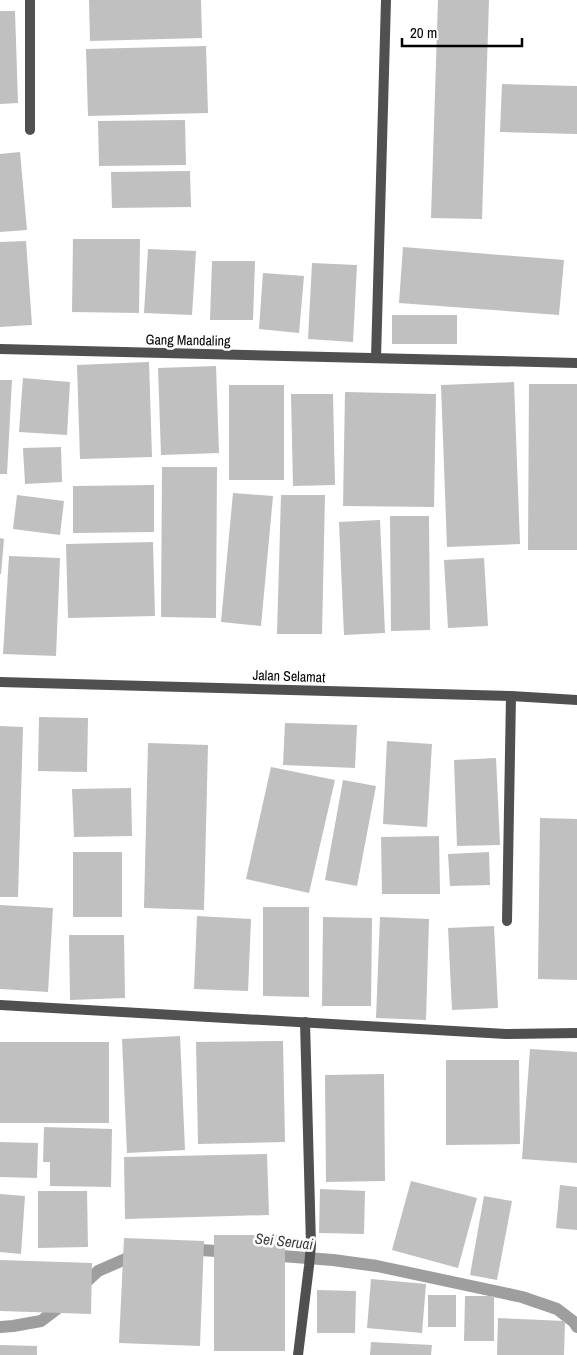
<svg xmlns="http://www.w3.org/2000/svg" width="577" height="1355" viewBox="0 0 577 1355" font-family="'Archivo Narrow',sans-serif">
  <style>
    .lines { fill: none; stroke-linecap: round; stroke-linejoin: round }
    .stream { stroke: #9e9e9e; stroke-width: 12 }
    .building { fill: #c0c0c0 }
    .service { stroke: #505050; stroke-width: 10 }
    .minor { stroke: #505050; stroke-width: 10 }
    .labels { text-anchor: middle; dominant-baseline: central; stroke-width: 5; stroke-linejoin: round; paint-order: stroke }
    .street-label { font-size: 14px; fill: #000; stroke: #fff }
    .water-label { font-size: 15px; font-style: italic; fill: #3f3f3f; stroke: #fff }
  </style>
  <rect width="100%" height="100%" fill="#fff"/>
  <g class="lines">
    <g class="stream">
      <path d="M186,1249L231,1252"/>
      <path d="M269,1255L333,1260L377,1266L522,1297L557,1309L574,1322L577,1327"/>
      <path d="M80,1288L98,1271L137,1254"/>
      <path d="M0,1327L13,1326L41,1321L66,1302"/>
    </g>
  </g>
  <g class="building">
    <path d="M89,0H201L202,38L90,41Z"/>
    <path d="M438,0H489L482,219L431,218Z"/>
    <path d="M0,11H15L18,103L0,104Z"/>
    <path d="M206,46L208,113L88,116L86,49Z"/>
    <path d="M502,84L577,86V134L500,132Z"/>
    <path d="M185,120L186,165L99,166L98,121Z"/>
    <path d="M20,152L27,230L0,232V154Z"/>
    <path d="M190,171L191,207L112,208L111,172Z"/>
    <path d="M73,239H140L139,313L72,312Z"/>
    <path d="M26,241L32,325L0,327V242Z"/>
    <path d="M403,247L564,260L559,315L399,303Z"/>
    <path d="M148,249L196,251L192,315L144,313Z"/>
    <path d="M212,261H255L253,320H210Z"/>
    <path d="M312,263L357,265L353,342L308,339Z"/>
    <path d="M263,273L304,276L299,333L259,329Z"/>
    <rect x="392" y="315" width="65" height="29"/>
    <path d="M149,362L152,457L80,459L77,365Z"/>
    <path d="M216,366L219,453L161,455L158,368Z"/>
    <path d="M23,378L70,382L67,435L19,432Z"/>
    <path d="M0,380H12L7,474H0Z"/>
    <path d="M514,382L520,544L447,547L441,385Z"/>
    <path d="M529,384H577V550H528Z"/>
    <rect x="229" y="385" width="55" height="95"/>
    <path d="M345,392L436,394L434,507L343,506Z"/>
    <path d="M291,394H333L335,485L293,486Z"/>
    <path d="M61,447L62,482L25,484L23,448Z"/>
    <path d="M162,467H217L216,618L161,617Z"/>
    <path d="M154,485V532L73,533V486Z"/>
    <path d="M233,493L273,496L261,626L221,622Z"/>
    <path d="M17,495L64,501L60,535L13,529Z"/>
    <path d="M281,495H325L322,634H277Z"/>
    <path d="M390,516H429L430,630L391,631Z"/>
    <path d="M380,520L385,633L344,635L339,522Z"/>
    <path d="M0,538L4,539L1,574H0Z"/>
    <path d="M153,542L155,616L68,618L66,544Z"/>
    <path d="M9,556L60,558L56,656L3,654Z"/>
    <path d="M484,558L488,626L448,628L444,560Z"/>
    <path d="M39,717L88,718L87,772L38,771Z"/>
    <path d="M285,723L357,725L355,768L283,765Z"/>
    <path d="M0,726L23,727L18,897H0Z"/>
    <path d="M387,741L432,744L427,827L383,824Z"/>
    <path d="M148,743L208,745L204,910L144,908Z"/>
    <path d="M496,758L500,845L457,846L454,760Z"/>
    <path d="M271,767L335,780L309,893L246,879Z"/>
    <path d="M343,780L376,786L357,886L325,880Z"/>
    <path d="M131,788L132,836L74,837L72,789Z"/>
    <path d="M540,818L577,819V980L538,979Z"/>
    <path d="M439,836L440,894H382L381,837Z"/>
    <rect x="73" y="852" width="49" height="65"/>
    <path d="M489,852L490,885L450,886L448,854Z"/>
    <path d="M0,905L53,908L48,992L0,989Z"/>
    <path d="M263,907H309V997L263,996Z"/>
    <path d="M197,916L251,919L248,991L194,989Z"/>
    <path d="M323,917L372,918L371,1006H322Z"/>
    <path d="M380,917L429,919L426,1020L376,1018Z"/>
    <path d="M494,926L498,1008L452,1010L448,928Z"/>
    <path d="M69,935H124L125,998L70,1000Z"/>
    <path d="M180,1036L185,1150L127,1153L122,1039Z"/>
    <path d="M283,1041L285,1142L198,1144L196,1042Z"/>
    <rect x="0" y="1042" width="109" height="81"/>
    <path d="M530,1049L577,1052V1163L522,1159Z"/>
    <path d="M446,1060H519L520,1144L446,1145Z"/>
    <path d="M384,1074L385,1181L326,1182L325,1075Z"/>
    <path d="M44,1127L112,1129L111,1187L50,1186V1162H43Z"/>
    <path d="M0,1142L38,1143L37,1178L0,1177Z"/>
    <path d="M267,1154L269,1215L125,1219L124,1157Z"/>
    <path d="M411,1181L477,1198L458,1268L392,1250Z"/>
    <path d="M560,1185L577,1187V1230L556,1228Z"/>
    <path d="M320,1189L365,1191L364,1234L319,1233Z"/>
    <path d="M38,1191H87L88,1247L38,1248Z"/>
    <path d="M0,1194L25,1196L21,1254L0,1252Z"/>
    <path d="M484,1196L512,1201L497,1280L470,1275Z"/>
    <rect x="214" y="1235" width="71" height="116"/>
    <path d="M124,1238L204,1241L200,1346L119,1343Z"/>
    <path d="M0,1260L92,1263L91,1314L0,1311Z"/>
    <path d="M371,1279L426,1284L422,1333L367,1328Z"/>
    <path d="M317,1290L356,1291L355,1333H317Z"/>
    <rect x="428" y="1295" width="28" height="32"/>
    <path d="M465,1296H494V1341H464Z"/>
    <path d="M498,1318L565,1321L564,1355H497Z"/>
    <path d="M371,1342L432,1345L431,1355H370Z"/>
    <path d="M0,1345L37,1346V1355H0Z"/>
  </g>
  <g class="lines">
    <path class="service" d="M507,921L511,696"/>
    <g class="minor">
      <path d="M30,0V130"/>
      <path d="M0,349L577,363"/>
      <path d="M376,358L386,0"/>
      <path d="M0,682L511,696L577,700"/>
      <path d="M0,1005L506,1034L577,1033"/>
      <path d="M298,1355L309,1266L311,1245L305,1022"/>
    </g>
  </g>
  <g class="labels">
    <g class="street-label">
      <text transform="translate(188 340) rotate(1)">Gang Mandaling</text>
      <text transform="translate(289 676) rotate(2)">Jalan Selamat</text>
    </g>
    <g class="water-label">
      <text transform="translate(284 1241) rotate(6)">Sei Seruai</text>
    </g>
  </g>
  <path d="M402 38v8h120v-8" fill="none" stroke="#000000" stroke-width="2.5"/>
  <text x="410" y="38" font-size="15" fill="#000000" stroke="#ffffff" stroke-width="4" paint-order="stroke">20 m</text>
</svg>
